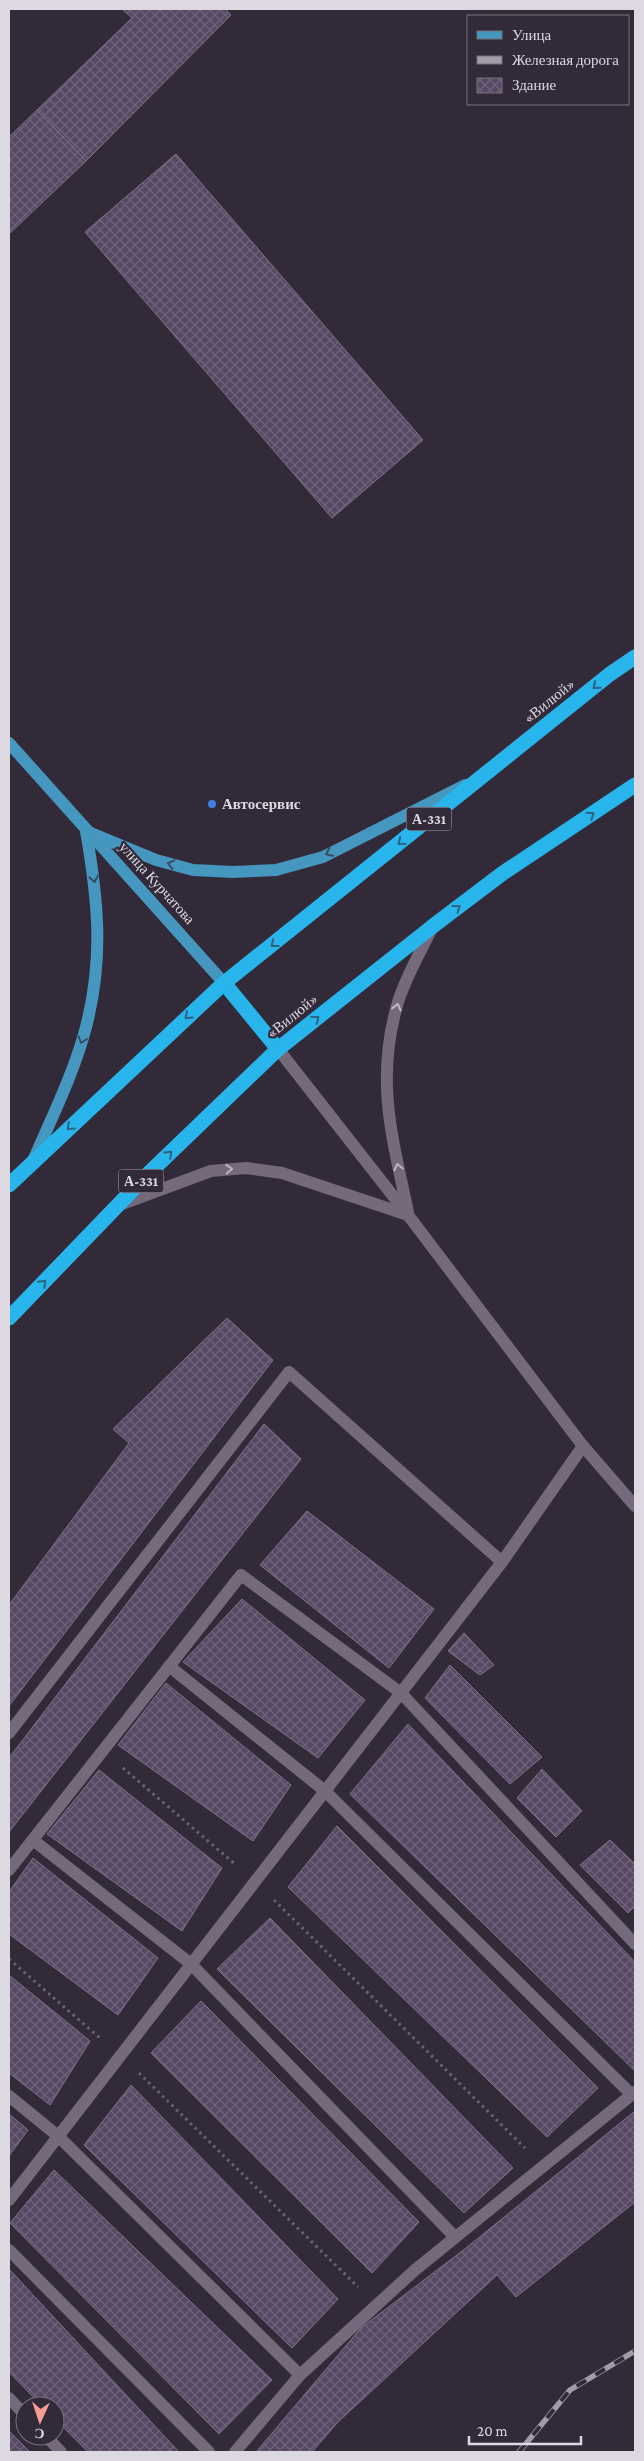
<svg xmlns="http://www.w3.org/2000/svg" width="644" height="2461" viewBox="0 0 644 2461" font-family="'Crimson Pro',serif">
  <style>
    .building { fill: url(#building-cross-hatch); stroke: #7c7385 }
    .lines { fill: none; stroke-linecap: round; stroke-linejoin: round }
    .path { stroke: #6a6371; stroke-width: 3; stroke-dasharray: 2.5 4; stroke-linecap: butt }
    .minor { stroke: #746a7c; stroke-width: 12 }
    .major { stroke: #4697bf; stroke-width: 12 }
    .highway { stroke: #28b5ec; stroke-width: 15 }
    .rail-casing { stroke: #a29ca8; stroke-width: 5.5 }
    .rail { stroke: #322a39; stroke-width: 4; stroke-dasharray: 11; stroke-linecap: butt }
    .oneway { stroke: #2e6281 }
    .oneway2 { stroke: #384b61 }
    .oneway3 { stroke: #beb7c3 }
    .shop-dot { fill: #3f7fe0; stroke: #322a39; stroke-width: 2 }
    .labels { text-anchor: middle; dominant-baseline: central; stroke-width: 4.5; stroke-linejoin: round; paint-order: stroke }
    .shield { fill: #322a39; stroke: #aaa4af; stroke-width: 1 }
    .shield-label { font-size: 14px; font-weight: bold; fill: #ddd8e2 }
    .street-label { font-size: 15px; fill: #ddd8e2; stroke: #322a39 }
    .poi-label { font-size: 15px; font-weight: bold; fill: #ddd8e2; stroke: #322a39; text-anchor: start }
  </style>
  <defs>
    <pattern id="building-cross-hatch" width="8" height="8" patternUnits="userSpaceOnUse" patternTransform="scale(1.25)"><rect width="8" height="8" fill="#574864"/><path d="M0 0l8 8M0 8l8-8" fill="none" stroke="#6f627a"/></pattern>
  </defs>
  <rect width="100%" height="100%" fill="#322a39"/>
  <g class="building">
    <path d="M122,9H225L231,15L86,161L37,110L132,18Z"/>
    <path d="M37,110L86,161L9,234V137Z"/>
    <path d="M176,154L423,440L332,518L85,232Z"/>
    <path d="M227,1318L273,1360L9,1706V1605L129,1443L113,1429Z"/>
    <path d="M264,1424L301,1459L9,1832V1758Z"/>
    <path d="M307,1511L434,1609L389,1668L260,1565Z"/>
    <path d="M242,1599L365,1700L318,1758L183,1662Z"/>
    <path d="M464,1633L494,1665L480,1675L448,1651Z"/>
    <path d="M450,1665L542,1757L510,1784L425,1698Z"/>
    <path d="M166,1683L291,1785L253,1841L118,1745Z"/>
    <path d="M408,1724L635,1962V2071L350,1794Z"/>
    <path d="M542,1769L582,1811L556,1837L517,1798Z"/>
    <path d="M99,1770L222,1868L182,1931L47,1834Z"/>
    <path d="M337,1826L598,2088L547,2137L288,1887Z"/>
    <path d="M610,1840L635,1864V1906L628,1913L580,1865Z"/>
    <path d="M33,1858L158,1958L118,2015L9,1934V1892Z"/>
    <path d="M270,1918L513,2168L464,2213L217,1969Z"/>
    <path d="M9,1975L90,2041L50,2105L9,2073Z"/>
    <path d="M201,2001L419,2222L372,2273L151,2053Z"/>
    <path d="M131,2085L338,2299L292,2348L84,2145Z"/>
    <path d="M635,2111V2202L516,2297L497,2275L338,2422L312,2452H256L361,2328L466,2248Z"/>
    <path d="M9,2114L28,2130L9,2156Z"/>
    <path d="M54,2170L272,2380L219,2434L10,2223Z"/>
    <path d="M9,2269L179,2452H88L55,2419V2406H42L9,2372Z"/>
    <path d="M9,2431L30,2452H9Z"/>
  </g>
  <g class="lines">
    <g class="path">
      <path d="M123,1768L236,1865"/>
      <path d="M274,1900L525,2148"/>
      <path d="M9,1959L101,2039"/>
      <path d="M139,2073L358,2287"/>
    </g>
    <g class="minor">
      <path d="M278,1049L408,1215L583,1446L635,1506"/>
      <path d="M119,1205L211,1171L246,1168L282,1173L408,1215"/>
      <path d="M408,1212C392,1136 375,1080 398,1002C406,976 421,951 433,926"/>
      <path d="M169,1666L325,1791L632,2095"/>
      <path d="M9,1733L289,1372L502,1562"/>
      <path d="M33,1840L191,1964L455,2237"/>
      <path d="M9,1870L241,1575L401,1693L635,1944"/>
      <path d="M9,2096L58,2136L300,2375"/>
      <path d="M9,2200L502,1562L583,1446"/>
      <path d="M9,2250L209,2452"/>
      <path d="M9,2398L25,2415"/>
      <path d="M46,2436L61,2452"/>
      <path d="M235,2452L300,2375L415,2270L635,2092"/>
    </g>
    <g class="major">
      <path d="M9,743L224,983"/>
      <path d="M86,831L156,860L193,870L233,872L276,870L323,857L465,785"/>
      <path d="M33,1161C52,1117 74,1073 86,1027C104,958 98,900 86,831"/>
    </g>
    <g class="highway">
      <path d="M224,983L278,1049"/>
      <path d="M9,1185L224,983L610,674L635,657"/>
      <path d="M9,1318L148,1174L278,1049L433,926L503,873L635,785"/>
    </g>
    <g class="rail-casing">
      <path id="rail" d="M519,2452L570,2390L635,2351"/>
    </g>
    <use href="#rail" class="rail"/>
  </g>
  <defs><path id="oneway-chevron" d="M-2-3.5L2.5 0L-2 3.5" fill="none" stroke-width="1.6" stroke-linecap="round" stroke-linejoin="round" transform="scale(1.25)"/></defs>
  <g class="oneway">
    <use href="#oneway-chevron" transform="translate(596 686) rotate(141)"/>
    <use href="#oneway-chevron" transform="translate(591 815) rotate(-34)"/>
    <use href="#oneway-chevron" transform="translate(401 842) rotate(141)"/>
    <use href="#oneway-chevron" transform="translate(457 908) rotate(-37)"/>
    <use href="#oneway-chevron" transform="translate(274 944) rotate(142)"/>
    <use href="#oneway-chevron" transform="translate(188 1016) rotate(137)"/>
    <use href="#oneway-chevron" transform="translate(316 1019) rotate(-38)"/>
    <use href="#oneway-chevron" transform="translate(70 1127) rotate(137)"/>
    <use href="#oneway-chevron" transform="translate(169 1154) rotate(-44)"/>
    <use href="#oneway-chevron" transform="translate(43 1283) rotate(-46)"/>
  </g>
  <g class="oneway2">
    <use href="#oneway-chevron" transform="translate(329 853) rotate(154)"/>
    <use href="#oneway-chevron" transform="translate(171 864) rotate(-166)"/>
    <use href="#oneway-chevron" transform="translate(94 879) rotate(80)"/>
    <use href="#oneway-chevron" transform="translate(82 1040) rotate(108)"/>
  </g>
  <g class="oneway3">
    <use href="#oneway-chevron" transform="translate(397 1007) rotate(-76)"/>
    <use href="#oneway-chevron" transform="translate(398 1167) rotate(-102)"/>
    <use href="#oneway-chevron" transform="translate(229 1169) rotate(-4)"/>
  </g>
  <circle class="shop-dot" cx="212" cy="804" r="5"/>
  <g class="labels">
    <g class="shield">
      <rect x="406.5" y="807.5" width="45" height="23" rx="4"/>
      <rect x="118.5" y="1169.5" width="45" height="23" rx="4"/>
    </g>
    <g class="shield-label">
      <text x="429" y="819">А-331</text>
      <text x="141" y="1181">А-331</text>
    </g>
    <g class="street-label">
      <text transform="translate(549 701) rotate(-39)">«Вилюй»</text>
      <text transform="translate(157 883) rotate(48)">улица Курчатова</text>
      <text transform="translate(292 1016) rotate(-39)">«Вилюй»</text>
    </g>
    <g class="poi-label">
      <text x="222" y="804">Автосервис</text>
    </g>
  </g>
  <rect width="644" height="2461" fill="none" stroke="#ddd8e2" stroke-width="20"/>
  <rect x="467" y="15" width="162" height="90" fill="#322a39" stroke="#76707d"/>
  <rect x="477" y="31" width="25" height="8" fill="#4697bf" stroke="#76707d"/>
  <text x="512" y="40" font-size="15" fill="#ddd8e2">Улица</text>
  <rect x="477" y="56" width="25" height="8" fill="#a29ca8" stroke="#76707d"/>
  <text x="512" y="65" font-size="15" fill="#ddd8e2">Железная дорога</text>
  <rect x="477" y="78" width="25" height="15" fill="url(#building-cross-hatch)" stroke="#76707d"/>
  <text x="512" y="90" font-size="15" fill="#ddd8e2">Здание</text>
  <g transform="translate(40 2421) rotate(183)"><circle r="24" fill="#322a39" stroke="#76707d"/>
  <path d="M0-4L9 19L0 12L-9 19Z" fill="#f59c94"/>
  <text y="-8" font-size="14" font-weight="bold" text-anchor="middle" fill="#ddd8e2">С</text>
  </g>
  <path d="M469 2436v8h112v-8" fill="none" stroke="#ddd8e2" stroke-width="2.5"/>
  <text x="477" y="2436" font-size="15" fill="#ddd8e2" stroke="#322a39" stroke-width="4" paint-order="stroke">20 m</text>
</svg>
